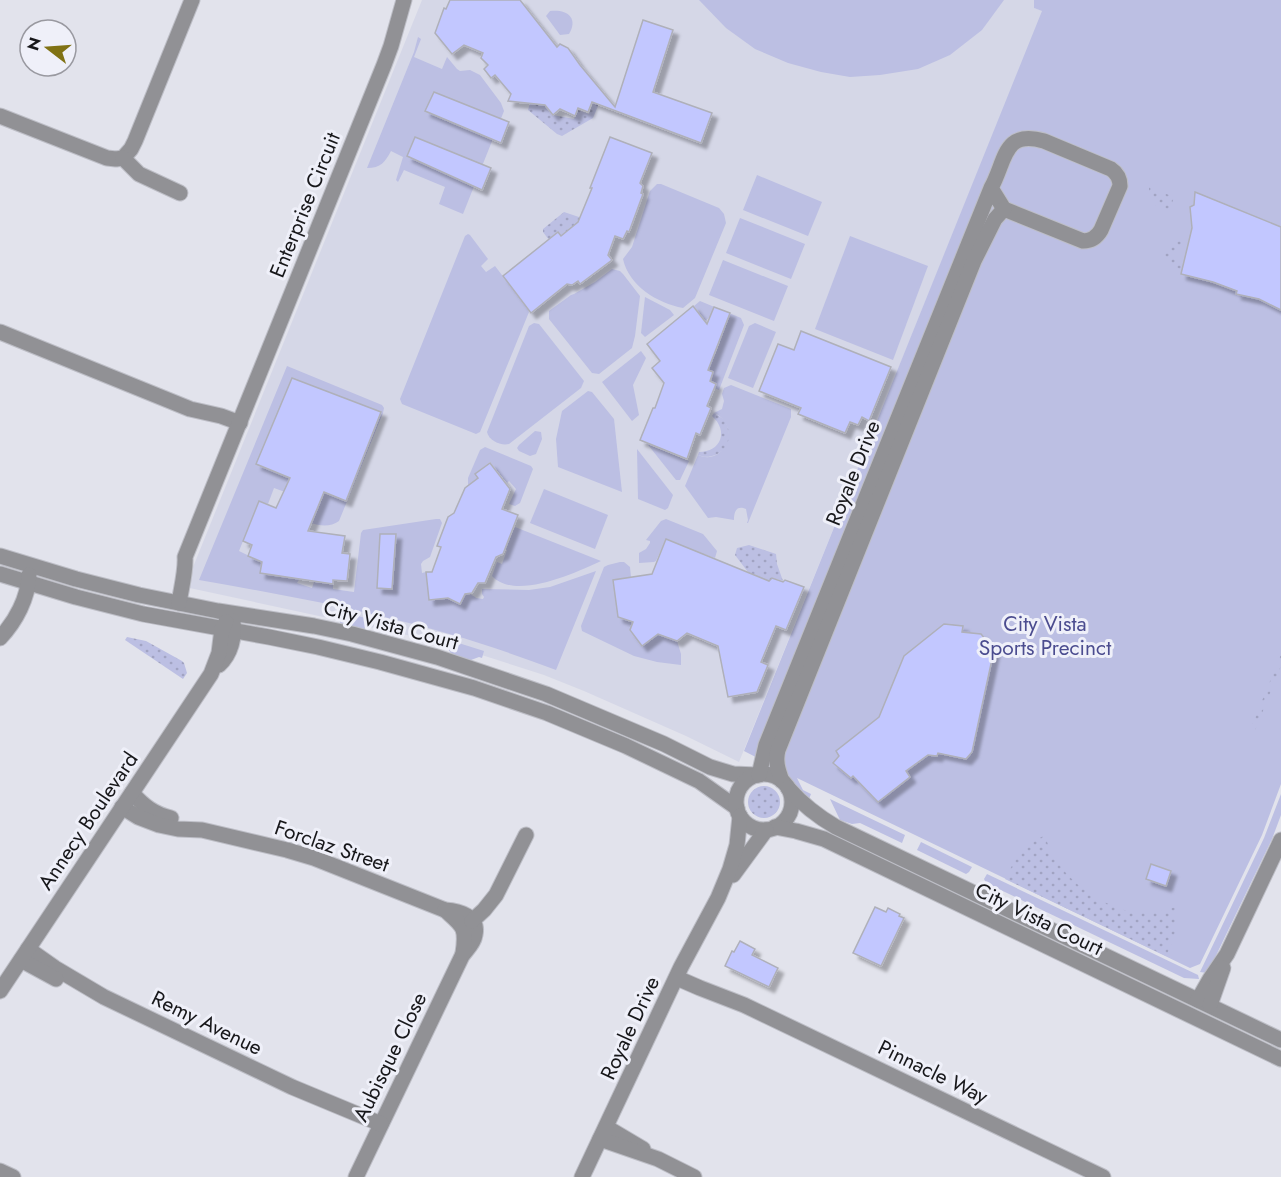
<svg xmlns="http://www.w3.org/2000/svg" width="1281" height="1177" viewBox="0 0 1281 1177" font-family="Jost,sans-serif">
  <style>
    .built { fill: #d5d7e7 }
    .green { fill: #bcbfe3 }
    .garden { fill: url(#garden-dots) }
    .building { fill: #c2c7ff; stroke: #afb0b9; stroke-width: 1.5; filter: url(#shadow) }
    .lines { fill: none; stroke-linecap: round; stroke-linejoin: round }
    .minor-casing { stroke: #bdbec6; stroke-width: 17 }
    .minor { stroke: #919195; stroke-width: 15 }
    .labels { text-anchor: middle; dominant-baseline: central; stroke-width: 6; stroke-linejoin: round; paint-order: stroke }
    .street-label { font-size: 21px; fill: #17171a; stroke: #eff0f9 }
    .park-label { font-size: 21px; fill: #4b4c8f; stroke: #eff0f9 }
  </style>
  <defs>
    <pattern id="garden-dots" width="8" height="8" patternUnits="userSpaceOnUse" patternTransform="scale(1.5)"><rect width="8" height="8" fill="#bcbfe3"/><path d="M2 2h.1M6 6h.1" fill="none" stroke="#a1a3c2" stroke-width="1.8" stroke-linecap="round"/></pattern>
    <filter id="shadow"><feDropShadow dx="5.5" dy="5.5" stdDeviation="1.5" flood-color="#0004"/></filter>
  </defs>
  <rect width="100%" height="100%" fill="#e2e3ec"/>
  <path class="built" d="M422,0H1034V8L1043,11L739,762L686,736L584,691L544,675L444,643L185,587Z"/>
  <g class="green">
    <path d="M699,0H1004L982,30L950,55L918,69L880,75L850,77L821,72L788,63L755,49L726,28Z"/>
    <path d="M1034,0H1281V784L1262,835L1200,964L1190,968L797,778L803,790L811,794L809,799L794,785L787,773L744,751L1042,11L1034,8Z"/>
    <path d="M550,11C566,9 579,17 569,34L560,35L546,16Z"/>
    <path d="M418,37L421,39L414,57L442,69L447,57L457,69L460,71L470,70L480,75L501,103L504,111L463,214L439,204L445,187L404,170L398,182L396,180L403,157L391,151C385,162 381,168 367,168L414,52Z"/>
    <path d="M757,175L822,202L808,236L743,210Z"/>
    <path d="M657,184H661L719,208L724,214L726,223L695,298L683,308C657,303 629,286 623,259L632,247L650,191Z"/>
    <path d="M740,218L805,244L791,279L726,253Z"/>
    <path d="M468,234L470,235L488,259L481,266L486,272L495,266L528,309L529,312L480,432L476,434L402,404L400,399L465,236Z"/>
    <path d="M850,236L928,266L893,360L815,329Z"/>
    <path d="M723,260L788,286L774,321L709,295Z"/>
    <path d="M612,269L620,271L623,274L640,296L635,336L632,348L599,374L592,373L549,319V311L571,295L574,294L595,282Z"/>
    <path d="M645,297L670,310L674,315L645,337L641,333Z"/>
    <path d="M700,301L741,318L744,325L719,390L714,388L716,384L710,381L713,373L706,370L712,355H715L720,342L710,317L705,321L694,306Z"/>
    <path d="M534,323L539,324L584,381L581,388L509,444C501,446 489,441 487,432L529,326Z"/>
    <path d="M755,323L776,332L753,388L728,378L749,326Z"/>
    <path d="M641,351L646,358L633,385L639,415L632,421L602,382Z"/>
    <path d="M287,366L382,405L384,408L383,413L339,521C331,527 320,526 311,523L315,514L285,492L274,488L268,504L259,501L239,551L262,562L261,573L300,578L297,583L312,588L314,582L333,584V589L354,592L361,533L363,530L436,519H440L442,523L430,557L423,561L421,564L422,573L426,572L430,600L448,598L460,603L465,594H470L475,597L476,598L483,599L484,597L482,594V589L529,590L550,587L596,571L556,670C500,649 443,630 384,617C323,602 261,591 199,580Z"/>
    <path d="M731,385L791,409V417L748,523H747L748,520L746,509C736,505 734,512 734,520L716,517L708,518L685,486L698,455C725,467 742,425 714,413L722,409L724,401L722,394L724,388Z"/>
    <path d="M588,391L592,392L614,419L622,492L558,467L556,439L562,411Z"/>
    <path d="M535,431L541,432L542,439L536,454L530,456L519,451L517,448L519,445Z"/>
    <path d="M643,431L655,436L650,445L689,461L680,480H676L641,436Z"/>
    <path d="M485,447L531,466L533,469L520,503L515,506L509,504L516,489L509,481L507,483L490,462L475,474L478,478L468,485V478L480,450Z"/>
    <path d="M637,449L673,495L668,508L665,510L638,499Z"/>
    <path d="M544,489L608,515L595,549L530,523Z"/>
    <path d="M666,519L703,534L717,551L715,558L704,554L702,557L666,539L656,561L654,562L639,563V553L646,549L650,543V541L646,540L661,521Z"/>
    <path d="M515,527L601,561C575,573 515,601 492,576L497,562L502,564L507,550L505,549Z"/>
    <path d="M620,562H624L630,567L631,577L613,580L618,616L633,622L630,630L642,646L658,634L677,641L681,654V665L657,662L634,656L582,631L581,626L604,567L608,565Z"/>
    <path d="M339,611L373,620L372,626L361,630L342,626L338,618Z"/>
    <path d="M449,640L484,651L482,658L479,657L471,660L452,655L447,647Z"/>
    <path d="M1281,794V815L1272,839L1210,968L1207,973L1200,972L1264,838Z"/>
    <path d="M830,799L905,835L902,843L860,823L852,824L840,820Z"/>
    <path d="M921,842L972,867L969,872L966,874L917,850Z"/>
    <path d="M987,874L1198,975L1199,979L1184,978L986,883L984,879Z"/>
  </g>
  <g class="garden">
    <path d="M597,92L603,94L593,118L562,136L557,134L528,110L530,103L545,105L553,115L574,119L578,110L589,114Z"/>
    <path d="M1149,187L1174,197L1171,206L1168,209C1153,207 1149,202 1149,187Z"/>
    <path d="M564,212L582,218L581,220L561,236L558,233L549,240L543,232V229Z"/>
    <path d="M1183,240L1184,244L1176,247L1173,255L1176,261L1183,265L1182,270L1167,264L1168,262L1166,260L1164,261C1159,247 1172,243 1183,240Z"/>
    <path d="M714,413L725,420C727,425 729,430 729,435C729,451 712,461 698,455L699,452C721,452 729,431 712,416Z"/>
    <path d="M749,545L776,554L777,564L783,581L772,578L769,581L760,577L757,584L735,555L737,548Z"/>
    <path d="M127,637L146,641L182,661L184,663L187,673L183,679L125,640Z"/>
    <path d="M1281,654V666L1254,733L1251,731V728Z"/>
    <circle cx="764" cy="802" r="16"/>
    <path d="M1045,835C1054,873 1096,905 1133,912C1148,915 1162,911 1175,907C1179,926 1174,940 1166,956L1005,879C1015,858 1024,846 1045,835Z"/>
  </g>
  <g class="building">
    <path d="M450,0H520L557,47L560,44L568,48L580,65L615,107L643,20L673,30L653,92L712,113L701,143L592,102L588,112L578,108L575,116L560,109L553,115L545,105L508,101L511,94L495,75L491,78L484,69L488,65L481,58L483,53L464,45L452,54L435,33L444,8L446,9Z"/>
    <path d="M434,92L509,122L501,143L425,111Z"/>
    <path d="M415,137L491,168L482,190L407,156Z"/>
    <path d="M610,137L652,153L640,183L643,186L641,193L643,194L629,232L627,231L623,239L615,236L608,255L612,260L580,284L578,281L572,285L567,284L531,313L503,276L558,232L561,236L578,222L592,188H590Z"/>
    <path d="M1195,192L1281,227V310L1259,299L1236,294L1237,291L1213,282L1181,274L1192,228L1190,207L1194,205Z"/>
    <path d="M693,306L707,324L714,307L730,313L708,370L713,372L710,381L716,384L707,406L711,408L700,435L696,433L687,459L640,440L653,408H655L664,383L652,368L660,361L647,344Z"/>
    <path d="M801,331L891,367L869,421L862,417L858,425L850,422L845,433L798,414L801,408L759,391L778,344L794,350Z"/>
    <path d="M292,378L381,412L346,501L324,492L308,531L345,536L342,553L350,554L347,581L333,580V584L260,573L262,562L248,556L252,545L243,541L259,501L276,508L290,478L256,464Z"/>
    <path d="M490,463L510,489L502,509L518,515L503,554L496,557L485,583H478L472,593L465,594L460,604L448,598L429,600L426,572H432L441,547L437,546L448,517L454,513L465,488L478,478L475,474Z"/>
    <path d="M380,534H396L392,589L377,588Z"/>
    <path d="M666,539L769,581L772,578L783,582L785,580L804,587L786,630L776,626L761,662L768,665L757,692L728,697L718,646L687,633L677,641L658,634L642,646L630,630L633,622L618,617L613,580L652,574Z"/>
    <path d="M944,624L963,626L962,632L981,634L994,650L972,752L966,759L938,753L937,756L928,755L906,771L910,777L878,802L853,776L851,778L833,763L839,756L836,751L879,717L904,656Z"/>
    <path d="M1151,864L1171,871L1166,886L1146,879Z"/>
    <path d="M875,907L886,912L888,908L900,914L899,916L904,918L881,966L853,953Z"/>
    <path d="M740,941L755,949L752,955L778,968L769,987L725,966L732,951L734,952Z"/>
  </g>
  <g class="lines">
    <g class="minor-casing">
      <g id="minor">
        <path d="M0,116L107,158L116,159L123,158L131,149L135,141L192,0"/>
        <path d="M123,158L139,174L180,193"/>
        <path d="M0,332L190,409L221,416L240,423"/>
        <path d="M0,556L76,579L139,595L218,611L314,626L352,634L437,657L546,694L664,744L710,767L733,774L757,775"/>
        <path d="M0,574L76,597L143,614L269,637L318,647L380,662L474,688L547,713L626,746L699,781L737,808"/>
        <path d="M179,603C181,589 186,571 185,557L384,65L391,46L404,0"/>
        <path d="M0,638C16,621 28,598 29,575"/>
        <path d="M219,665C231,654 235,637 233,621"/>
        <circle cx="764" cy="802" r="28"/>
        <path d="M759,775L766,745L991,188C1006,161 1003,129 1044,141L1111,169C1117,173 1120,178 1120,186L1101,230C1097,237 1091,241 1083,241L1004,209L991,188"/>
        <path d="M782,781C778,770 775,761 778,750L974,261L995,219L1004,209"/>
        <path d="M788,788C802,804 817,816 836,827L1281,1040"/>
        <path d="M132,793C144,806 154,814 171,818"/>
        <path d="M122,807L138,817L159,825L178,829L202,830L287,850L314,858L445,910C459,911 479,916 475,935C474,943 467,949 462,956L356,1177"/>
        <path d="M775,827L796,831L824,839L1281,1059"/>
        <path d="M733,875L766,830"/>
        <path d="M445,910C463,926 467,927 463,953"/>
        <path d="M472,921L484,910L496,895L526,835"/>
        <path d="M28,949L55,968L104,997L292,1087L381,1124"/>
        <path d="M21,960L56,979"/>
        <path d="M677,978L700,988L744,1005L1103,1177"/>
        <path d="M0,991L211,674L219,653L222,629L226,622"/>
        <path d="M1198,1000L1210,979L1227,954L1281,840"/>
        <path d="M1210,1005L1223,968"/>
        <path d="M606,1127L643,1149"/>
        <path d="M600,1139L658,1159L694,1177"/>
        <path d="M0,1171L13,1177"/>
        <path d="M582,1177L681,967L718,898L730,869L737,845L740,816"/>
      </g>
    </g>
    <use href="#minor" class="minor"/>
  </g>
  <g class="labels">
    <g class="street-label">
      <text transform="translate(305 205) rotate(-68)">Enterprise Circuit</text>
      <text transform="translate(853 473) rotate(-68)">Royale Drive</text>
      <text transform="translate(391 625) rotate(15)">City Vista Court</text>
      <text transform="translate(88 821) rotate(-56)">Annecy Boulevard</text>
      <text transform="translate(332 846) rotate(19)">Forclaz Street</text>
      <text transform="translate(1039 919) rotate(26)">City Vista Court</text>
      <text transform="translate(207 1023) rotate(26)">Remy Avenue</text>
      <text transform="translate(630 1028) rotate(-65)">Royale Drive</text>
      <text transform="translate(390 1057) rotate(-64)">Aubisque Close</text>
      <text transform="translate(933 1072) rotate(26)">Pinnacle Way</text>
    </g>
    <g class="park-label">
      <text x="1045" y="624">City Vista<tspan x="1045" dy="24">Sports Precinct</tspan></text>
    </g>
  </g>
  <g transform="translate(48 48) rotate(287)"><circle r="28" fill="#eff0f9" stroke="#9999a0" stroke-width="1.5"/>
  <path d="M0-4.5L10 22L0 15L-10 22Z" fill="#807214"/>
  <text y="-9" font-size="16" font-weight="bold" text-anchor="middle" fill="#17171a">N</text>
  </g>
</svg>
